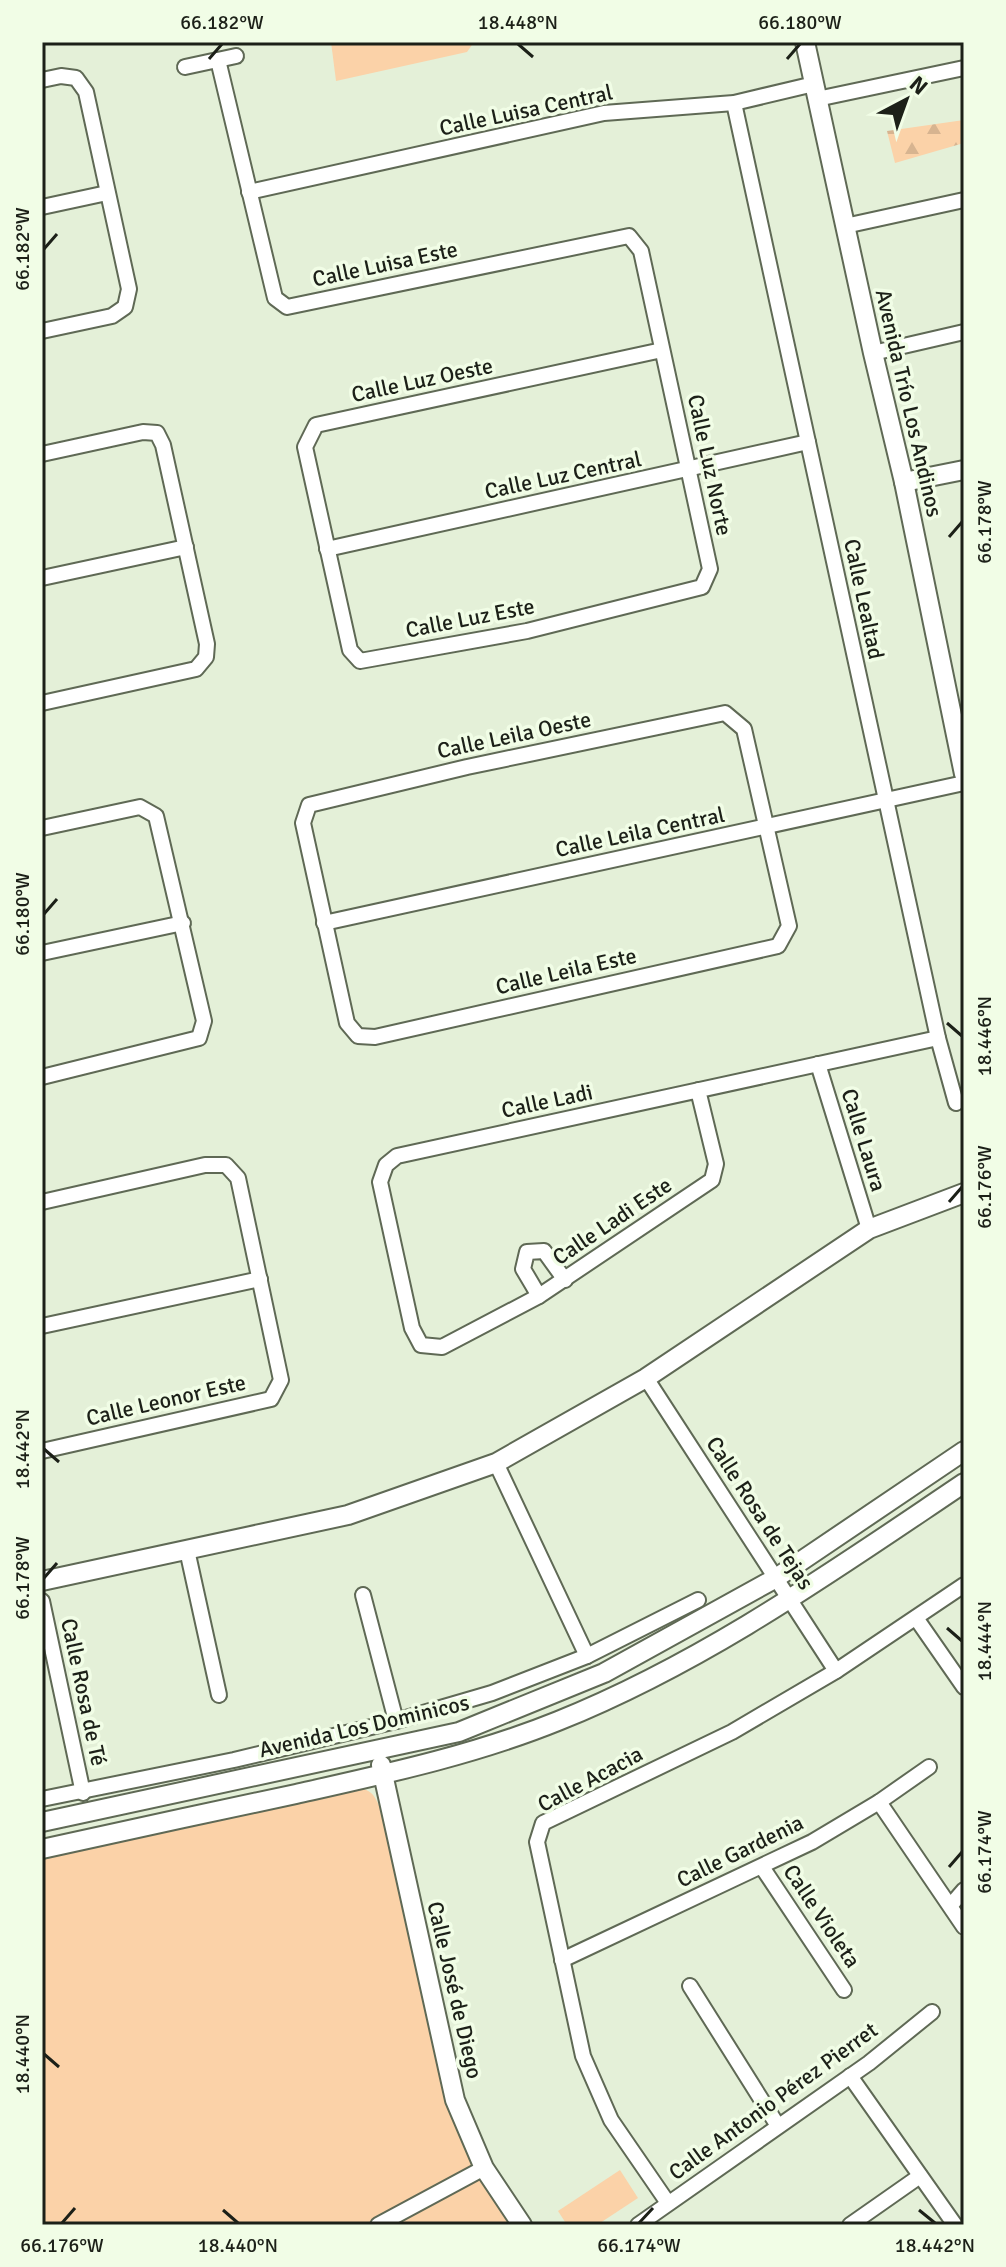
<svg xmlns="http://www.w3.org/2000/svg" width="1006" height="2267" viewBox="0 0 1006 2267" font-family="Signika,sans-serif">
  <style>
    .forest { fill: url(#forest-firs) }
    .garden { fill: #fbd2a8 }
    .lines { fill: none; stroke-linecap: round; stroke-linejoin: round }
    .minor-casing { stroke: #5f6955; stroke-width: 18 }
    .tertiary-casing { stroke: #5f6955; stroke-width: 22 }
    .minor { stroke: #fff; stroke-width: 14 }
    .tertiary { stroke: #fff; stroke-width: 18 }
    .ticks { fill: none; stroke: #1c2018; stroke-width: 3 }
    .labels { text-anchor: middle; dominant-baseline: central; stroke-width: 7; stroke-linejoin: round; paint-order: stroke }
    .street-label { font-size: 22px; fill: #1c2018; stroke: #f1fde6 }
    .neatline { fill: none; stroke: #1c2018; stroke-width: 3 }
    .ticks-label { font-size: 20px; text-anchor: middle; fill: #1c2018 }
  </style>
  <defs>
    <pattern id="forest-firs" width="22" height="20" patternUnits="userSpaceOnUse" patternTransform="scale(2)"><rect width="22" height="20" fill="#fbd2a8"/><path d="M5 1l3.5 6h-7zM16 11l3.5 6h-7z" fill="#d7b490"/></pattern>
  </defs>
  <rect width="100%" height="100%" fill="#e4f0d8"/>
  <path class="forest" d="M964,120V143L895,163L887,131Z"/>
  <g class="garden">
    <path d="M331,42H474L467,52L336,81Z"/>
    <path d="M344,1786C373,1788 374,1792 384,1818L452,2101L517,2225H42V1852Z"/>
    <path d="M620,2170L638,2198L597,2225H567L558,2211Z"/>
  </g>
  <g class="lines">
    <g class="minor-casing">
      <g id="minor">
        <path d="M218,60L275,298L287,307L629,236L641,251L710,569L702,587L527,631L360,661L350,650L305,447L316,425L662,350"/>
        <path d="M185,67L236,56"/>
        <path d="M42,80L61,76L76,78L86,92L129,289L125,307L112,316L42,331"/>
        <path d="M817,99L964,68"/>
        <path d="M734,103L938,1038L956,1103"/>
        <path d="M249,192L604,113L734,103L814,84"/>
        <path d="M42,207L107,193"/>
        <path d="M845,226L964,200"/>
        <path d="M873,353L964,332"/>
        <path d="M42,454L143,432L157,433L163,445L207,644L206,657L196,669L42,703"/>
        <path d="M327,549L808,442"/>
        <path d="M42,578L186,547"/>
        <path d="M725,713L744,729L789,926L778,946L375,1037L358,1036L347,1023L303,823L309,805L467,767Z"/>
        <path d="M42,828L140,807L156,816L204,1021L199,1038L42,1077"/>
        <path d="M324,923L964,783"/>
        <path d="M42,953L183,923"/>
        <path d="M818,1064L869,1229"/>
        <path d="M698,1090L716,1164L712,1180L539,1296L442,1347L421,1345L412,1328L380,1182L386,1165L397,1156L938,1038"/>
        <path d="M42,1202L205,1165H226L238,1178L281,1380L271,1399L42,1451"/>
        <path d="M539,1296L523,1269L527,1252L544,1251L565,1280"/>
        <path d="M42,1326L260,1279"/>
        <path d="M646,1378L836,1671"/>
        <path d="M496,1463L587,1656"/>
        <path d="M187,1550L219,1695"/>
        <path d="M363,1595L396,1721"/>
        <path d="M42,1601L83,1793"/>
        <path d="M916,1618L964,1687"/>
        <path d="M42,1799L234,1760L396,1721L492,1693L587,1656L698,1600"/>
        <path d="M879,1802L964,1927"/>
        <path d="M762,1867L844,1990"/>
        <path d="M951,1905L964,1890"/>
        <path d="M562,1960L812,1842L879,1802L929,1767"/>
        <path d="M690,1986L778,2126"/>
        <path d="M850,2076L955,2225"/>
        <path d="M668,2203L611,2120L583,2056L537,1842L543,1823L732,1732L836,1671L964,1585"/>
        <path d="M378,2225L484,2168"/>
        <path d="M638,2225L869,2063L932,2012"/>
        <path d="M850,2225L920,2176"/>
      </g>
    </g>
    <g class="tertiary-casing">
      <g id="tertiary">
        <path d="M805,42L873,353L904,482L964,774"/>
        <path d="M904,482L964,470"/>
        <path d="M42,1581L348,1515L496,1463L646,1378L869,1229L964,1193"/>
        <path d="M381,1765L455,2100L484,2168L522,2225"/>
        <path d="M42,1822L459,1732L604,1673L776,1578L964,1451"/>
        <path d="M42,1849C127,1830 211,1812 296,1794C385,1774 474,1755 558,1721C705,1662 833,1571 964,1483"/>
      </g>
    </g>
    <use href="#minor" class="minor"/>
    <use href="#tertiary" class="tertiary"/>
  </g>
  <path class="ticks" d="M518,44L533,57M209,59L222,44M787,59L800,44M44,249L57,234M949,537L962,522M44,914L57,899M947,1023L962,1036M949,1202L962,1187M44,1449L59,1462M44,1578L57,1563M947,1628L962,1641M949,1867L962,1852M44,2054L59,2067M223,2210L238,2223M919,2210L935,2223M62,2223L75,2208M639,2223L653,2208"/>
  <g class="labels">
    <g class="street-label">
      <text transform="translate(526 110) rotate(-12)">Calle Luisa Central</text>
      <text transform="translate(385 264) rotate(-12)">Calle Luisa Este</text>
      <text transform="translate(422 380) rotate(-12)">Calle Luz Oeste</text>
      <text transform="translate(909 403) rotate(77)">Avenida Trío Los Andinos</text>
      <text transform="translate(710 465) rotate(78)">Calle Luz Norte</text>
      <text transform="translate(563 475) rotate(-12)">Calle Luz Central</text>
      <text transform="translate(864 599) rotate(78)">Calle Lealtad</text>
      <text transform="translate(470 618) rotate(-11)">Calle Luz Este</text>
      <text transform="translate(514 735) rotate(-12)">Calle Leila Oeste</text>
      <text transform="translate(640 832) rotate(-12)">Calle Leila Central</text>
      <text transform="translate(566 971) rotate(-13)">Calle Leila Este</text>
      <text transform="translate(547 1101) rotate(-12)">Calle Ladi</text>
      <text transform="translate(864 1140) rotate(73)">Calle Laura</text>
      <text transform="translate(612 1221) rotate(-34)">Calle Ladi Este</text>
      <text transform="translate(166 1400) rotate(-13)">Calle Leonor Este</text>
      <text transform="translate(760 1513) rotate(57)">Calle Rosa de Tejas</text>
      <text transform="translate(84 1692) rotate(78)">Calle Rosa de Té</text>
      <text transform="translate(364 1726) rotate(-13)">Avenida Los Dominicos</text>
      <text transform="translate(590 1779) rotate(-28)">Calle Acacia</text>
      <text transform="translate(740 1851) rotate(-26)">Calle Gardenia</text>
      <text transform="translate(822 1916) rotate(56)">Calle Violeta</text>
      <text transform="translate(455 1990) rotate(77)">Calle José de Diego</text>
      <text transform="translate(773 2101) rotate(-36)">Calle Antonio Pérez Pierret</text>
    </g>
  </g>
  <rect width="1006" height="2267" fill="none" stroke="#f1fde6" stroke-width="88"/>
  <g transform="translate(906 100) rotate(41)" stroke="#f1fde6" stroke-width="6" paint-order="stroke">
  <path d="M0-6L14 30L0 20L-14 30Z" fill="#1c2018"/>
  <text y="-12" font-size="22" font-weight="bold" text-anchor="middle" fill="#1c2018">N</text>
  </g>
  <rect x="44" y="44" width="918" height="2179" class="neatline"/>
  <g class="ticks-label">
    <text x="222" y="29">66.182°W</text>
    <text x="518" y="29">18.448°N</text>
    <text x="800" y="29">66.180°W</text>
    <text transform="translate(22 249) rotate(-90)" y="7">66.182°W</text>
    <text transform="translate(984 522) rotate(-90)" y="7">66.178°W</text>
    <text transform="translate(22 914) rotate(-90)" y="7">66.180°W</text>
    <text transform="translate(984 1036) rotate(-90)" y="7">18.446°N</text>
    <text transform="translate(984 1187) rotate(-90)" y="7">66.176°W</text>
    <text transform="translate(22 1449) rotate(-90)" y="7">18.442°N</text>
    <text transform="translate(22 1578) rotate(-90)" y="7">66.178°W</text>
    <text transform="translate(984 1641) rotate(-90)" y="7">18.444°N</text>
    <text transform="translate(984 1852) rotate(-90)" y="7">66.174°W</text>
    <text transform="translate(22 2054) rotate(-90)" y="7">18.440°N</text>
    <text x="62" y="2252">66.176°W</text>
    <text x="238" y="2252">18.440°N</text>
    <text x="639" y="2252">66.174°W</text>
    <text x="935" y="2252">18.442°N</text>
  </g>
</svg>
